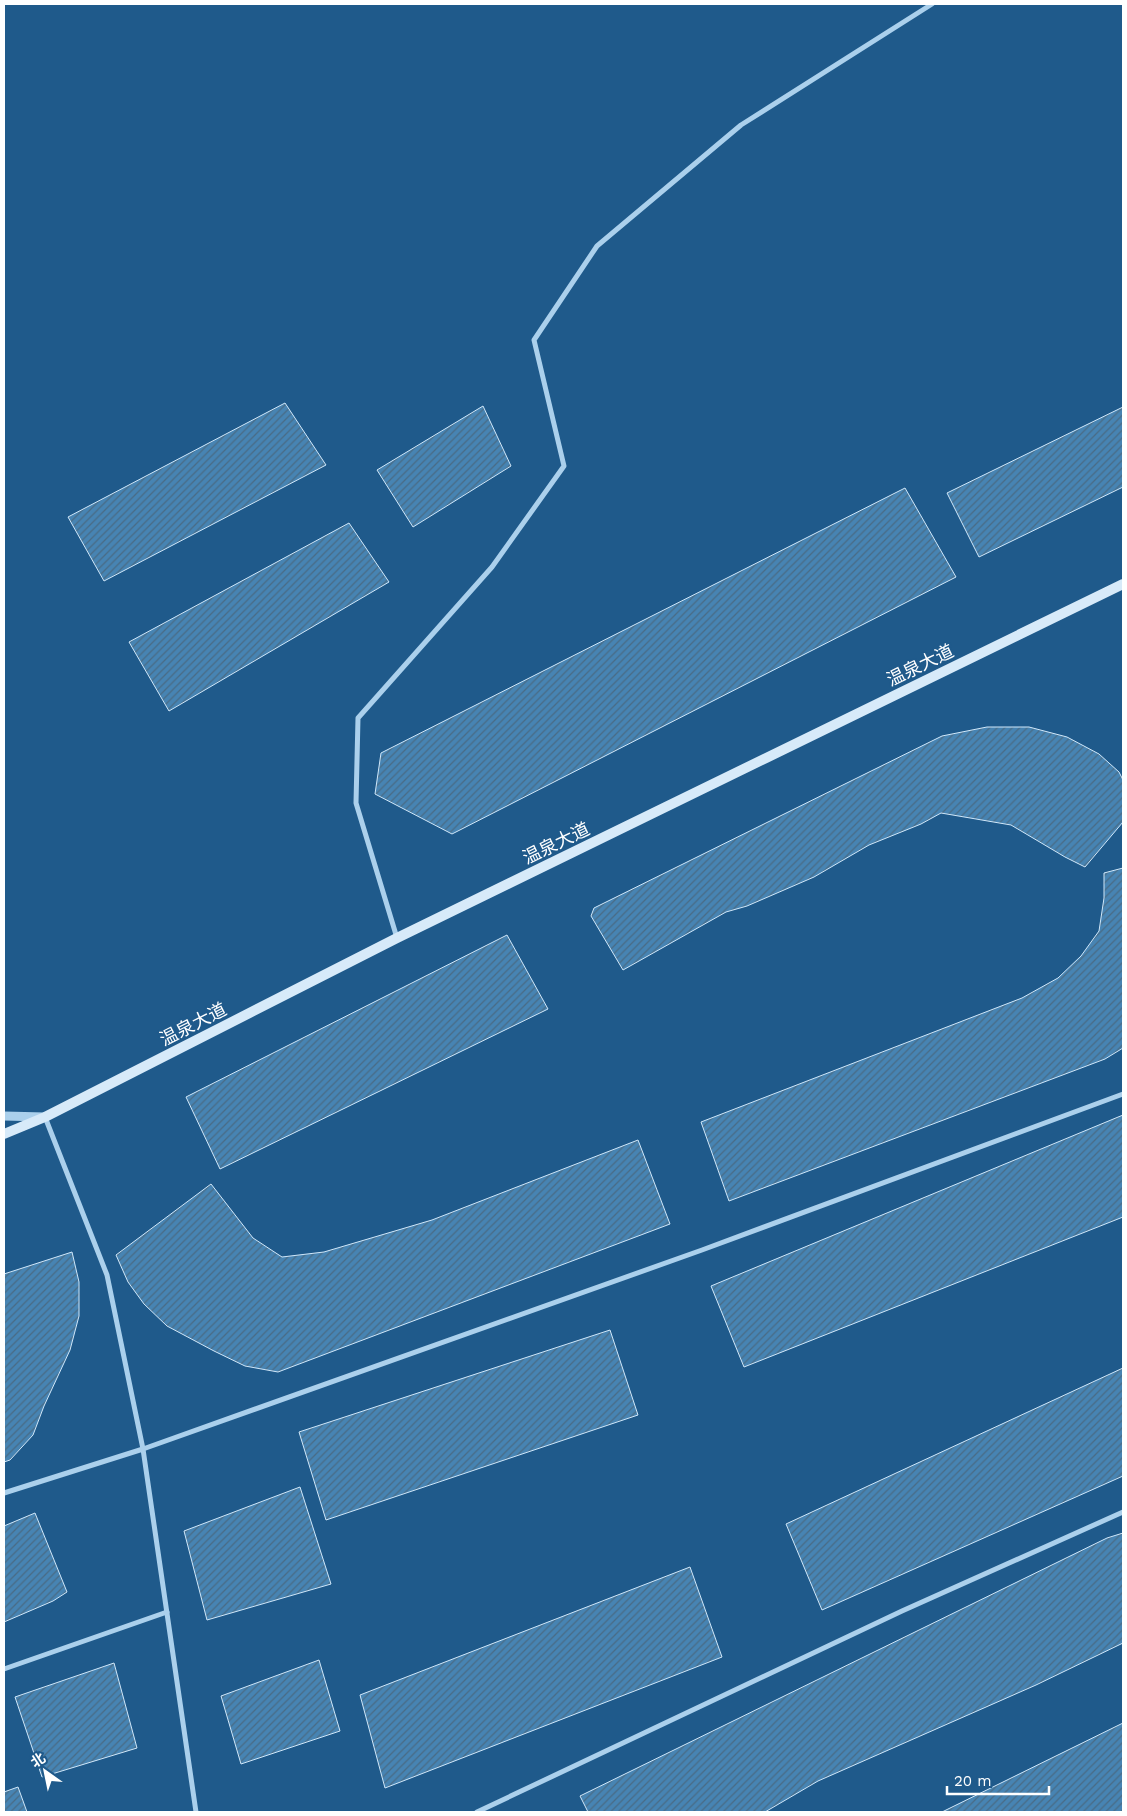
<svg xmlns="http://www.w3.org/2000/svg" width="1127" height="1816" viewBox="0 0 1127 1816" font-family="'Work Sans','Noto Sans SC',sans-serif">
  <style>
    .building { fill: url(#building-hatch); stroke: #d0e7f9 }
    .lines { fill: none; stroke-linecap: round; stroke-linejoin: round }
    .minor { stroke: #abd0ec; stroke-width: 5 }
    .tertiary { stroke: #abd0ec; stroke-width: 9 }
    .secondary { stroke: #d7eaf9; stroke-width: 10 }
    .labels { text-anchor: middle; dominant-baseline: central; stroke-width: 4; stroke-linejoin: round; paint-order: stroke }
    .street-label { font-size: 18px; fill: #fff; stroke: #1f5a8b }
  </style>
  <defs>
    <pattern id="building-hatch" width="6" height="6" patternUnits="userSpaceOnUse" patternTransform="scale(1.25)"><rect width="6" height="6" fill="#4784b3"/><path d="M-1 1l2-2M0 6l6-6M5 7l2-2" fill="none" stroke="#496b85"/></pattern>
  </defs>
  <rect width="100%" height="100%" fill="#1f5a8b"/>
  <g class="building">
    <path d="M285,403L326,465L104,581L68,517Z"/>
    <path d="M483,406L511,466L413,527L377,470Z"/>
    <path d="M1123,407V487L979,557L947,493Z"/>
    <path d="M905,488L956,577L452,834L375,794L381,753Z"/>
    <path d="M349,523L389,582L169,711L129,642Z"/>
    <path d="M987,727H1029L1067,737L1099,754L1119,772L1123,780V822L1085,867L1065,857L1011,825L941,813L921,824L869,845L814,877L747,906L726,912L623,970L591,916L594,908L942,736Z"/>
    <path d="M1123,868V1048L1105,1059L729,1201L701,1122L1022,998L1058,978L1081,956L1099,931L1104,898V873Z"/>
    <path d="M507,935L548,1009L220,1169L186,1097Z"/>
    <path d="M1123,1115V1217L744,1367L711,1286Z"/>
    <path d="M638,1140L670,1224L278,1372L245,1366L214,1351L167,1326L144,1304L128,1282L116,1255L211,1184L253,1238L282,1257L324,1252L432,1220Z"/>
    <path d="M72,1252L79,1282V1316L70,1350L44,1406L33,1435L10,1460L4,1462V1274Z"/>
    <path d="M610,1330L638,1415L326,1520L299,1432Z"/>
    <path d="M1123,1368V1476L822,1610L786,1524Z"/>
    <path d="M300,1487L331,1584L207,1620L184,1531Z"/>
    <path d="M35,1513L67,1592L53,1601L4,1622V1526Z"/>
    <path d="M1123,1533V1643L1036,1685L818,1781L765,1812H588L580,1796L1107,1538Z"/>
    <path d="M690,1567L722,1657L385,1788L360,1695Z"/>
    <path d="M319,1660L340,1731L241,1764L221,1696Z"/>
    <path d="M114,1663L137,1748L42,1777L15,1697Z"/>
    <path d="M1123,1723V1812H942Z"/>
    <path d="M18,1787L27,1812H4V1792Z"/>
  </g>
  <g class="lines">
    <g class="minor">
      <path d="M397,938L356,803L358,718L492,567L564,466L534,340L597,246L741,125L932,4"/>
      <path d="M45,1117L107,1275L143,1449L196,1812"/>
      <path d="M4,1493L143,1449L702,1250L1123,1094"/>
      <path d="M4,1669L167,1612"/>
      <path d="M477,1812L902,1611L1123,1512"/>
    </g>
    <path class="tertiary" d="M4,1116L45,1117"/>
    <path class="secondary" d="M4,1134L45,1117L397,938L1123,584"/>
  </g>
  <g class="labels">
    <g class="street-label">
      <text transform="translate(920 665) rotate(-26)">温泉大道</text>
      <text transform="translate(556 843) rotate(-26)">温泉大道</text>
      <text transform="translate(193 1024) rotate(-27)">温泉大道</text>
    </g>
  </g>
  <rect width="1127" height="1816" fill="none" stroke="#ffffff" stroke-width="10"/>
  <g transform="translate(45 1771) rotate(327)" stroke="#1f5a8b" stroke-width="4" paint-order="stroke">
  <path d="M0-4L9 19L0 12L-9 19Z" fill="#ffffff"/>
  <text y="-8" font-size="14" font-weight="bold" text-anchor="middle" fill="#ffffff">北</text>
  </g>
  <path d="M947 1786v8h102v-8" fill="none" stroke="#ffffff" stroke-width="2.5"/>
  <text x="954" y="1786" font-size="15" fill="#ffffff" stroke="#1f5a8b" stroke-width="4" paint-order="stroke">20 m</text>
</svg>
